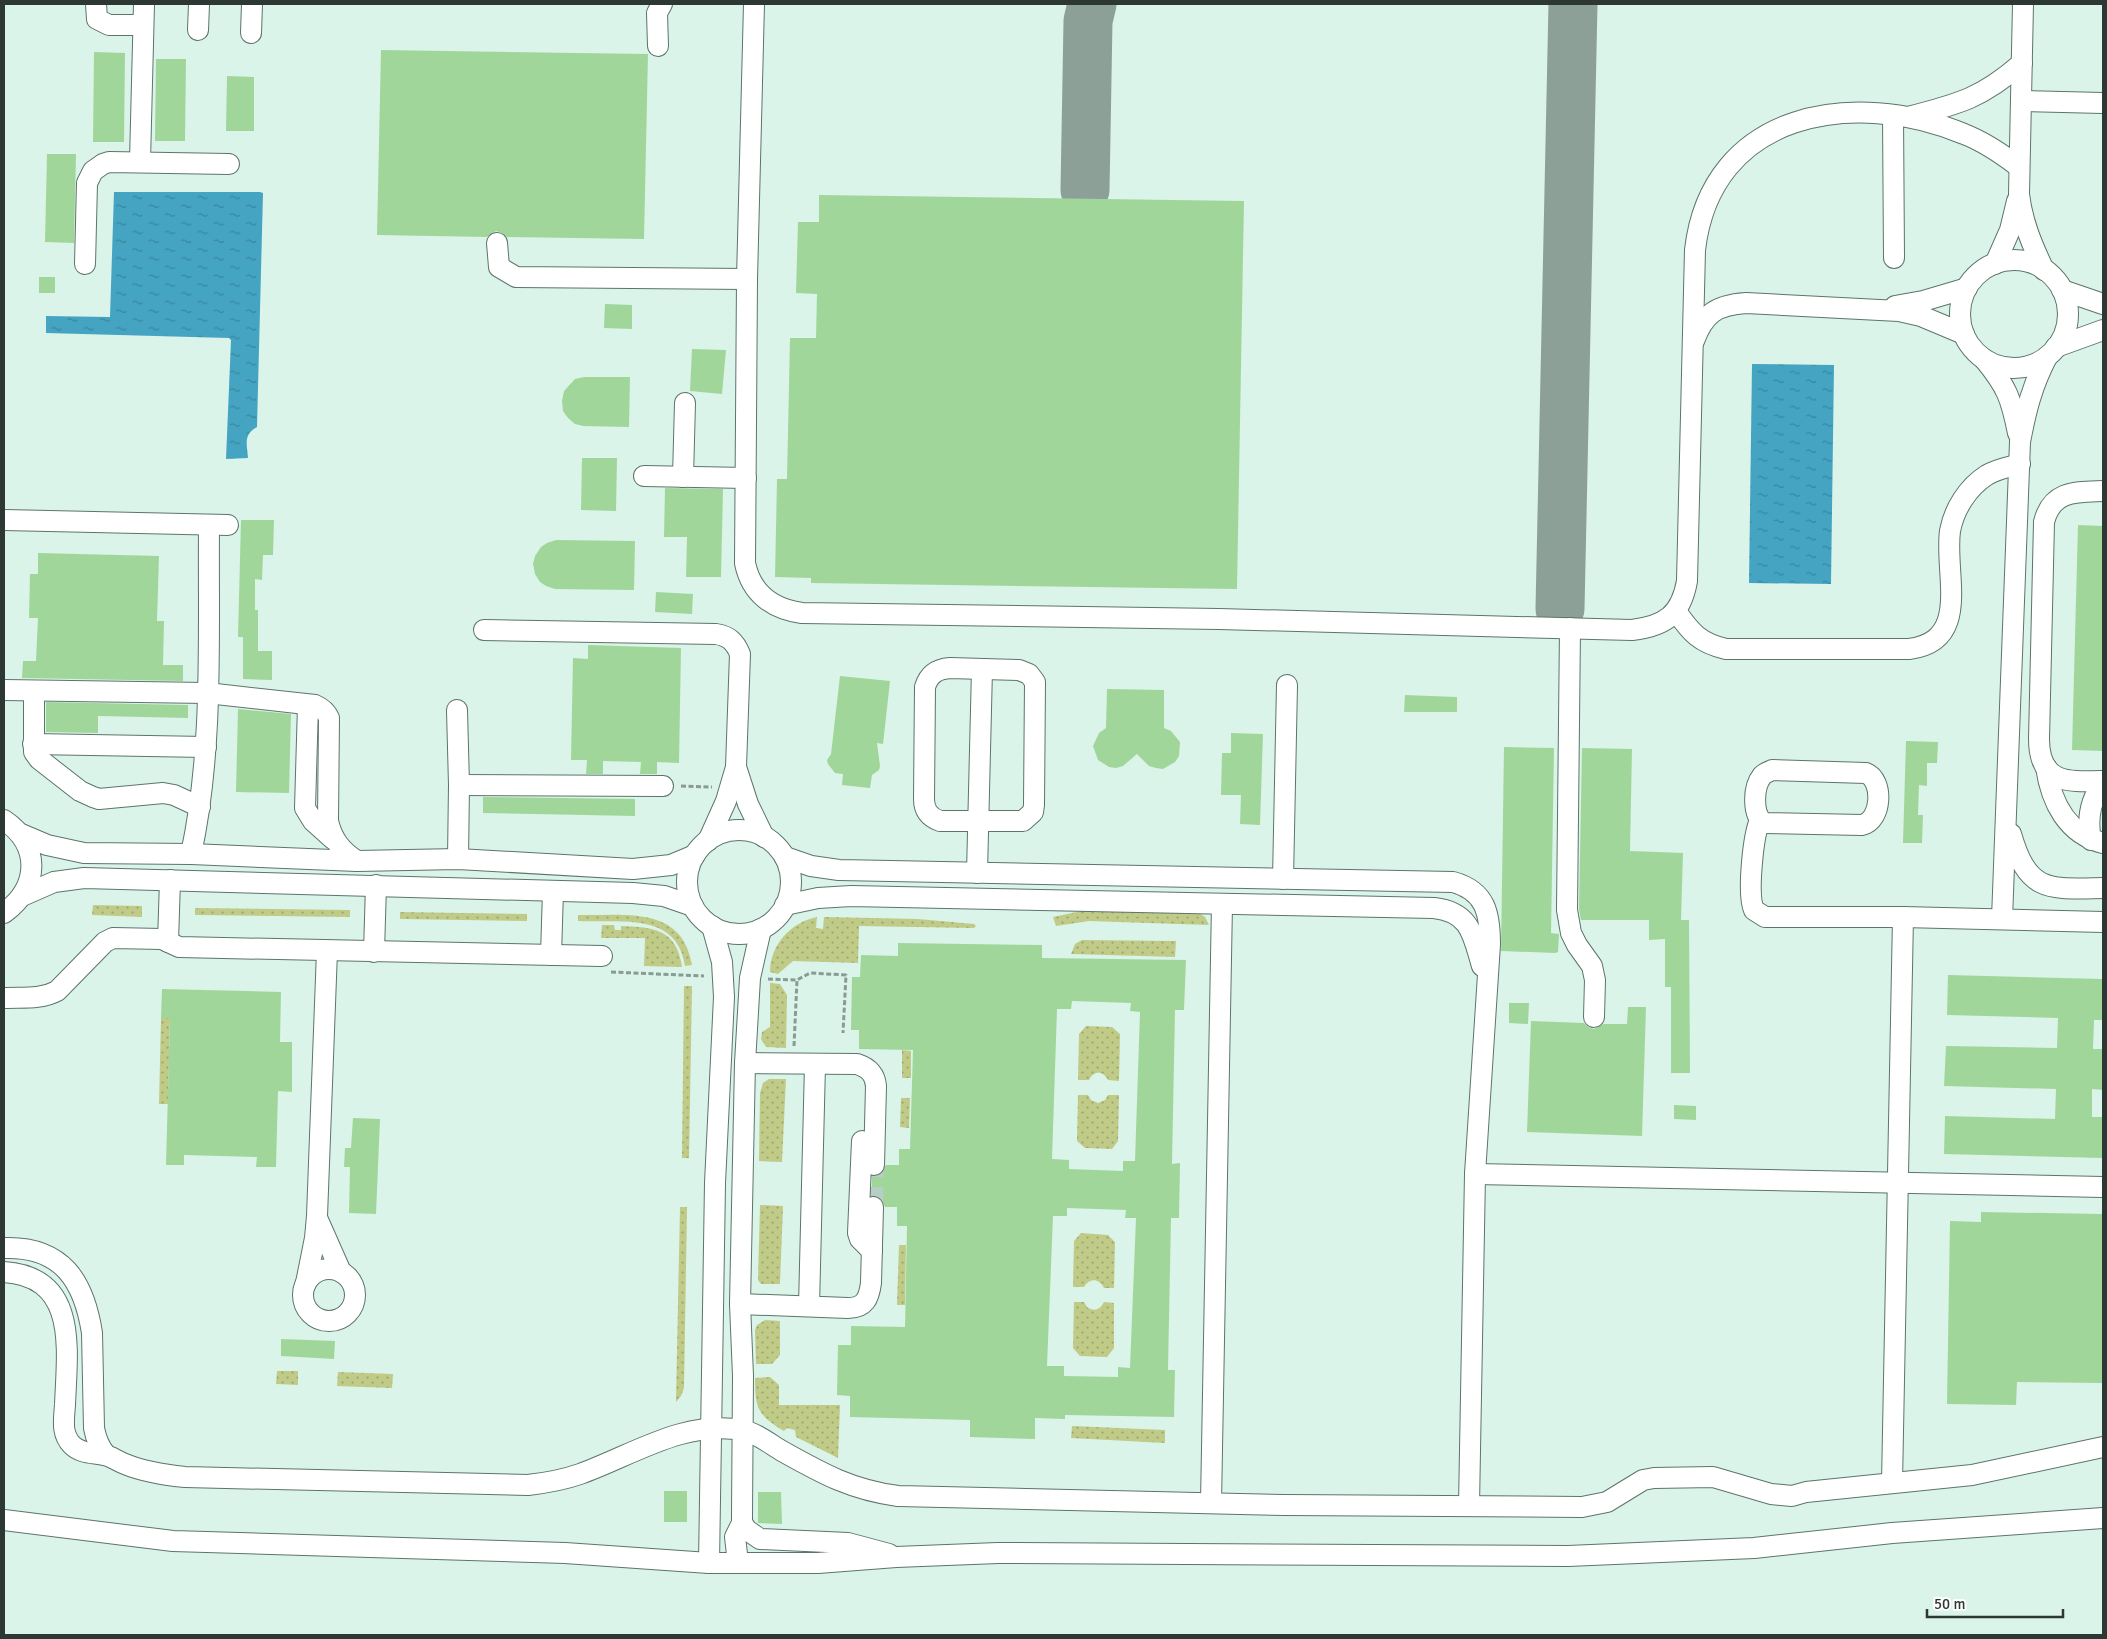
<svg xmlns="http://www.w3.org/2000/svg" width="2107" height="1639" viewBox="0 0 2107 1639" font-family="Signika,sans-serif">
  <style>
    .grass { fill: url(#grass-dots) }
    .water { fill: url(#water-ripples) }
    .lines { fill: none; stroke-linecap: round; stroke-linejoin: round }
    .taxiway { stroke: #8ca098; stroke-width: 49 }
    .building { fill: #a1d69a; fill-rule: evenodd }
    .minor-tunnel { stroke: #b7cec5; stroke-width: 20; stroke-dasharray: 20 10; stroke-linecap: butt }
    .minor-casing { stroke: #5d746b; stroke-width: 22 }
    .path { stroke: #899b94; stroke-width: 3; stroke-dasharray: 5 2.5; stroke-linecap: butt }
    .minor { stroke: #fff; stroke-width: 20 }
  </style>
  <defs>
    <pattern id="grass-dots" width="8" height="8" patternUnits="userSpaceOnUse" patternTransform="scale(1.25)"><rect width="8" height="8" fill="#c1cb88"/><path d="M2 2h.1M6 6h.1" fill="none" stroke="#9da670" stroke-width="1.8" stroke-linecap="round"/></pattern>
    <pattern id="water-ripples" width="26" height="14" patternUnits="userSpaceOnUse" patternTransform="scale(1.25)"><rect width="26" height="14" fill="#44a4c2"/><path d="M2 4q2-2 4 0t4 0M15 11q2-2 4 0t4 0" fill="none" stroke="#39869e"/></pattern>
  </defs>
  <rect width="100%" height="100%" fill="#daf4e9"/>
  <g class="grass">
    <path d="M93,905L142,906V917L92,915Z"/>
    <path d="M195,908L350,910V917L195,915Z"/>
    <path d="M1086,910L1199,913L1205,917L1209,925L1089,921L1056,926L1053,917Z"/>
    <path d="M400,912L527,914V921L400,919Z"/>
    <path d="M578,915C625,916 682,905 692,965L685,966C677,911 620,923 578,921Z"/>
    <path d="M817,917L816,928L823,929L824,917L918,919L974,924L976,926L974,928L859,926L858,963L793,961L778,974L770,972C770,945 791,922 817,917Z"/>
    <path d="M602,925H614L615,930H621V926C653,927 677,929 682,967L644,966L645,938H601Z"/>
    <path d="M1082,940L1176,941L1175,957L1071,954L1075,944Z"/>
    <path d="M770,983L780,984L787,995L786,1048L766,1047L761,1039L762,1032L770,1027Z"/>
    <path d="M684,986H692L689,1158H682Z"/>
    <path d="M161,1018H170L168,1104H159Z"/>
    <path d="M1086,1026L1112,1027L1120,1034L1119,1081L1108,1080C1103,1071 1094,1070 1089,1080H1078L1079,1034Z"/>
    <path d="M902,1050L911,1051V1078H902Z"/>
    <path d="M769,1079H786L782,1162L759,1161L760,1093L763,1083Z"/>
    <path d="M1078,1095H1088L1091,1100L1098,1103L1105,1100L1108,1095H1119L1118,1141L1112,1149L1085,1148L1077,1141Z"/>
    <path d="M901,1098H910L909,1128L900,1127Z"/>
    <path d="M760,1205L783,1206L780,1284H761L758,1280Z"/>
    <path d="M680,1207H687L684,1388L681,1396L676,1402Z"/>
    <path d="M1081,1233L1108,1235L1115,1242L1114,1288H1104C1099,1278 1089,1278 1084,1287H1073L1074,1241Z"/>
    <path d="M899,1245H906L905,1305H897Z"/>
    <path d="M1074,1302H1084L1087,1307C1094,1312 1100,1310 1104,1302L1114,1303V1348L1107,1357L1080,1356L1073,1348Z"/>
    <path d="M765,1320L780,1321V1355L772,1364H756L755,1330L757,1325Z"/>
    <path d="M277,1371H298V1385L276,1384Z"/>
    <path d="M338,1372L393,1374L392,1388L337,1386Z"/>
    <path d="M770,1377L779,1385V1405H840L838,1458L796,1437L795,1430L787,1428L784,1431C758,1415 755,1409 755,1378Z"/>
    <path d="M1072,1426L1165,1430V1443L1071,1438Z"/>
  </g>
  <g class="water">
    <path d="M114,192H260L263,193L257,427C243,435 247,444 248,458L226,459L231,340L229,338L46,333V316L110,317Z"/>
    <path d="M1752,364L1834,365L1831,584L1749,583Z"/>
  </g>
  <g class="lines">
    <g class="taxiway">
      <path d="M1085,190L1088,21L1092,4"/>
      <path d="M1560,609L1573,4"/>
    </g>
  </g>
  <g class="building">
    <path d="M381,50L648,54L644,239L507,237L502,233L496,231L487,237L377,235Z"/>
    <path d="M94,52L125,53L124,142H93Z"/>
    <path d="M156,59H186L185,141H155Z"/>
    <path d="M227,76L254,77V131H226Z"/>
    <path d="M47,154H76L74,243L45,242Z"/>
    <path d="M819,195L1244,201L1237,589L811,583V578L775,577L777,479H787L790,338H816L817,294L796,293L798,222H819Z"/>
    <rect x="39" y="277" width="16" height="16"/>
    <path d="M605,304L632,305V329L604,328Z"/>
    <path d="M692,349L726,350L722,394L690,391Z"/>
    <path d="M584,377H630L629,427L583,426L575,424L568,418L563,411L562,401L564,391L575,379Z"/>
    <path d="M582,458H617L616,511L581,510Z"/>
    <path d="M665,488L723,489L721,577H686L687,537H664Z"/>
    <path d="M241,520H274L273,555H263L262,580L255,579V610H258V651H272V680L243,679V637H238Z"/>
    <path d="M2078,525L2103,526V751L2072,750Z"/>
    <path d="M556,540L635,541L634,590L555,589L546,586L540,582L535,574L533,564L535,556L541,547L547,543Z"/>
    <path d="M38,553L159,556L157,621H164L163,665H183V681L22,678L23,661H36L38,618H29L30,574H38Z"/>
    <path d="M656,592L693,594L692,614L655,612Z"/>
    <path d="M588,645L681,648L679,763L657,762V774H640L641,762L603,761V774H586L587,760H571L573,658L588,659Z"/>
    <path d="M840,676L890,681L883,744L877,743L880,766L879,770L872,775L870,788L842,785L843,774L835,773L828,764L827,760L831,754Z"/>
    <path d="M1107,689L1164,690V728L1171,731L1180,742L1179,756L1175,762L1163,769L1156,768L1149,766L1137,754L1123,766L1116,768L1109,767L1098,760L1093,746L1099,733L1106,728Z"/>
    <path d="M1405,695L1457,697V712H1404Z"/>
    <path d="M46,702L188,705V718L98,716V733L46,732Z"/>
    <path d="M238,709L291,714L289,793L236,792Z"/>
    <path d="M1231,733L1263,734L1260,825L1240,824L1241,795H1221L1222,753H1231Z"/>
    <path d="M1906,741L1938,742L1937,763H1927V786L1919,785L1918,815H1923L1922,843H1903Z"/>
    <path d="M1504,747L1554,748L1551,933L1559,934L1558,952L1555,953L1501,951Z"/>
    <path d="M1582,748L1632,749L1630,851L1683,853L1681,920H1689L1690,1073H1671V987H1665V939L1649,940V920H1581L1579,909Z"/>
    <path d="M483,797L635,799V816L483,813Z"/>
    <path d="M898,943L1042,945V958L1186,960L1184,1010H1175L1172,1164L1180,1163L1179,1218H1171L1168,1370H1175L1174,1417L1065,1415V1419L1035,1418V1439L970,1437V1420L850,1417V1396L837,1395L838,1345H851V1326L905,1327L907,1226H897V1207H885L880,1197L872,1196V1177L880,1175L886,1165H899V1149H910L913,1050L859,1049V1030H851L852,977H860L861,955L898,956ZM1072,1001L1131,1003L1130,1011L1140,1012L1135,1161H1123V1171L1069,1169V1160L1052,1159L1057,1009H1071ZM1067,1208L1126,1210L1125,1218H1136L1130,1368L1118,1367V1377L1064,1376V1366H1047L1053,1216H1067Z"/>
    <path d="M1948,975L2103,979V1020H2094L2093,1049H2103V1090L2092,1089V1117H2103V1158L1944,1154L1945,1116L2055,1119L2056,1089L1944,1086L1946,1046L2057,1048L2058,1018L1947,1015Z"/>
    <path d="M162,989L281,992L280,1042H292V1092L278,1091L276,1167H256L257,1157L184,1155V1165H166L170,1018H161Z"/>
    <path d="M1509,1003H1529L1528,1024L1509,1023Z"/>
    <path d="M1628,1007H1646L1642,1136L1527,1132L1531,1021L1584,1023L1588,1027L1594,1029L1604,1024H1627Z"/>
    <path d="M1674,1105L1696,1106V1120L1674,1119Z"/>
    <path d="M353,1118L380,1119L376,1214L349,1213L350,1167H344L345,1148H351Z"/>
    <path d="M1981,1212L2102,1214L2103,1383L2017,1382L2016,1405L1947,1404L1950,1221L1981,1222Z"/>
    <path d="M281,1339L335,1341L334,1359L281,1356Z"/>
    <rect x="664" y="1491" width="23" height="31"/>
    <path d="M758,1492H781L782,1524L758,1523Z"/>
  </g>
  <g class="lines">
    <path class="minor-tunnel" d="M873,1207L874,1165"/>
    <g class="minor-casing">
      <g id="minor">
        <path d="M96,4L97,19L109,25H143"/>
        <path d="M754,4L747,279L745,563C751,593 772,609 802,613L1219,619L1632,630C1665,626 1681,615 1687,581L1695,250C1711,111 1854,88 1964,134C1985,142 2002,154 2019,167"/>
        <path d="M2023,4L2019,194C2022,221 2032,245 2044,270"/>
        <path d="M198,30L199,4"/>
        <path d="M251,33L252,4"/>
        <path d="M658,46L657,13L662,4"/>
        <path d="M2022,101L2103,103"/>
        <path d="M1893,115L1894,258"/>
        <path d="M1908,117C1959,104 1982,98 2022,63"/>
        <path d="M140,161L144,4"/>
        <path d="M497,243L499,267L516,277L747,279"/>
        <circle cx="2014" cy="314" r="54"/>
        <path d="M85,264L87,183L93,171L103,164L109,162L229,164"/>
        <path d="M1995,264L2010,230L2017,201"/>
        <path d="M2062,290L2103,304"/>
        <path d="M1895,306L1923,301L1967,288"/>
        <path d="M1694,341C1704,313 1717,305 1746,303L1899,311L1921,316L1964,334"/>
        <path d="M2056,347L2103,330"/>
        <path d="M1984,359C2007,387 2011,398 2018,433"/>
        <path d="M644,476L746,478"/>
        <path d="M683,477L685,403"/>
        <path d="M2103,491C2076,492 2052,490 2044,522L2039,739C2039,784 2068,782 2103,781"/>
        <path d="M4,520L228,525"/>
        <path d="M1676,611C1691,633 1700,643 1726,649H1909C1972,641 1944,574 1950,531C1954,509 1968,487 1987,475C1997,469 2009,467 2020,464"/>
        <path d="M1570,628L1567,910L1571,933L1577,945L1592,966L1595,980L1594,1017"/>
        <path d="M484,630L716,634C729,636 735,642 740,654L736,767L726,801L708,841"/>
        <path d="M950,668L1019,670L1029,674L1035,682L1034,805L1033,812L1023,821H940C929,817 924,810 924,799L925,687C929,674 937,669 950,668Z"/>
        <path d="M4,690L207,693L315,705C322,708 326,711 329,718L328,821C332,839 341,851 357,861"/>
        <path d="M34,691V752L39,759L80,791L93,797L99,799L163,793L174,795L200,807"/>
        <path d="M308,705L305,808L313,821L333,839"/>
        <path d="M457,710L459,785L458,859"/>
        <path d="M33,744L206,747"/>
        <path d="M736,767L748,804L764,837"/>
        <path d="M2046,767C2051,802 2067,834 2103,843"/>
        <path d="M1772,770L1866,773C1884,780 1882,821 1862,825L1764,823C1752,815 1753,787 1762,776C1764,773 1769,772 1772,770Z"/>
        <path d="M459,785L663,786"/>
        <path d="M4,820C41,845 40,887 4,913"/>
        <path d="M1760,820C1753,836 1747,895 1754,910L1765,917H1903L2103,922"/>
        <circle cx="739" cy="882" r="52"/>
        <path d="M21,834L47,845L84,853L191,854L357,861L458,859L633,869L671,865L695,855"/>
        <path d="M2011,834C2028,893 2048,889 2103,888"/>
        <path d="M2091,840C2087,820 2090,800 2103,783"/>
        <path d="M191,854C214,748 208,633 209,525"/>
        <path d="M785,857L811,866L839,870L1453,882C1486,891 1490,914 1490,944L1475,1174L1469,1506"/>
        <path d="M977,873L982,669"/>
        <path d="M1283,879L1287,685"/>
        <path d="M22,896L54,882L84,878L633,893L664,896L693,906"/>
        <path d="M785,905L818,898L851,896L1434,908C1471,912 1473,936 1482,966"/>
        <path d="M2002,919L2020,442C2026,410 2032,386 2047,357"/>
        <path d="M168,942L170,880"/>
        <path d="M374,952L376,885"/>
        <path d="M551,955L553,891"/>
        <path d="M4,998C22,997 40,1000 57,991L105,942L113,938L162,939L179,947L602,956"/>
        <path d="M745,1063L857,1064C869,1068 875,1074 876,1086L874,1165"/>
        <path d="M862,1141L858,1233L860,1239L872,1251"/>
        <path d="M1475,1174L2103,1187"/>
        <path d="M318,1220L341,1272"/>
        <path d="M4,1248C62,1246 84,1281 92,1333L94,1428C96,1439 99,1447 106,1455"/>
        <circle cx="329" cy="1295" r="26"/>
        <path d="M4,1272C79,1277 67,1350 65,1405C64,1419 61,1434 72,1445C82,1455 96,1452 108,1456C114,1458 119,1462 125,1464C144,1472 165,1475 185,1477L528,1485C545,1483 563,1480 580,1474C633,1455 683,1420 742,1430C757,1433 770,1444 782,1451C823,1474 852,1490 898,1496L1285,1505L1582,1507L1607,1502L1643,1480L1654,1478L1713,1477L1771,1494L1792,1496L1806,1492L1972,1475L2103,1447"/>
        <path d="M306,1283L315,1238L317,1216L327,951"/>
        <path d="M740,1304L848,1308C865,1308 869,1298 871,1283L873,1207"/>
        <path d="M809,1306L815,1065"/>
        <path d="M1892,1483L1903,917"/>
        <path d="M1211,1503L1222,904"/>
        <path d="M4,1520L173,1541L565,1553L709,1563H818L896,1557L998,1553L1568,1556L1754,1548L1892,1533L2103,1518"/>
        <path d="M742,1523L747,1530L760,1539L848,1543L889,1554"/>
        <path d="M709,1563L715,1183L724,997L722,962L712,926"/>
        <path d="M738,1563L735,1537L742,1523V1515L743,1376L740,1304L745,1063L750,978L761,929"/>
      </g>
    </g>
    <g class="path">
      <path d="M681,786L712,787"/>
      <path d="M611,972L704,976"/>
      <path d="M768,979L797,980L810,973L846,975L843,1033"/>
      <path d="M794,1046L797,980"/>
    </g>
    <use href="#minor" class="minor"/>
  </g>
  <rect width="2107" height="1639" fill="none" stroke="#2d3733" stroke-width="10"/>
  <path d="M1927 1609v8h136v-8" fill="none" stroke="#2d3733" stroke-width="2.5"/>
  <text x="1934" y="1609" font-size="15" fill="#2d3733" stroke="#ffffff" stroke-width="4" paint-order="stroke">50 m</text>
</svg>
